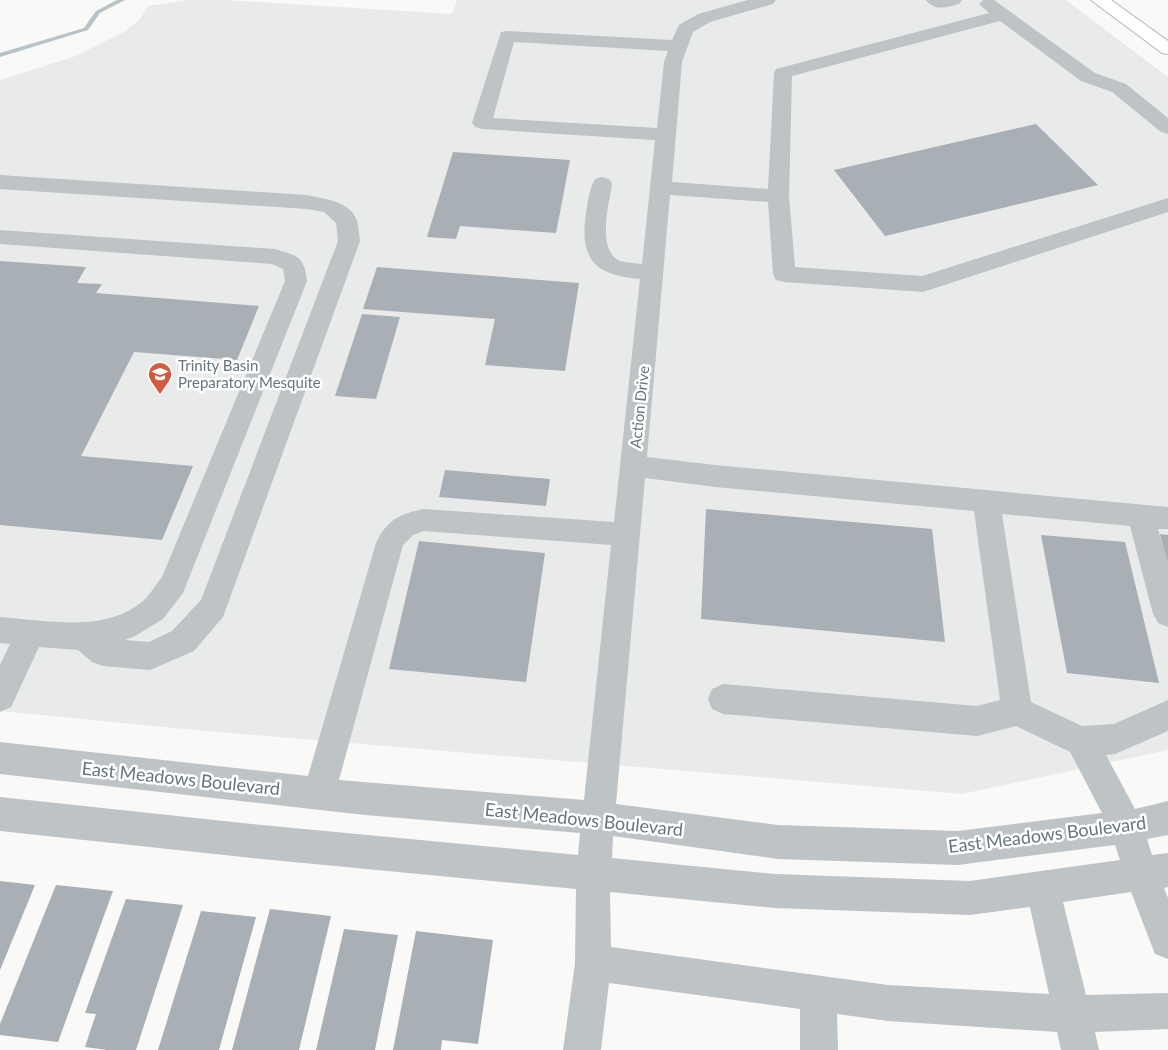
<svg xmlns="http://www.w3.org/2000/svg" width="1168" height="1050" viewBox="0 0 1168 1050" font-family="Lato,sans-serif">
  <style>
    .built { fill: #e9eaea }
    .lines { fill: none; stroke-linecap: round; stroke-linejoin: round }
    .stream { fill: #b7c3c6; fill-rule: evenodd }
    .building { fill: #a8afb5 }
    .major-casing { stroke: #b2b7ba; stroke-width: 2 }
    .minor { fill: #bec3c6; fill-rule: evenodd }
    .major { fill: #fff; fill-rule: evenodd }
    .labels { text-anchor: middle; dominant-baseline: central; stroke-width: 5; stroke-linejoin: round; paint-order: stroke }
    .poi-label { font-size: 15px; fill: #66757e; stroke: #fff; text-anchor: start }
    .street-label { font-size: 15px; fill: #66757e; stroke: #fff }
    .near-street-label { font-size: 18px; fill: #66757e; stroke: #fff }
  </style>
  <rect width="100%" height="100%" fill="#f9f9f7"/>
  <path class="built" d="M189,0H225L452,14L457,0H1066L1168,77V750L962,794L205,731L0,711V80L73,57L124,32L139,20L148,6Z"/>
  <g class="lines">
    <path class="stream" d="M117,0H125L100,13L88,30L0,57V53L84,28L96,11Z"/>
  </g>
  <g class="building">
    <path d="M1036,124L1098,185L885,236L834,170Z"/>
    <path d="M453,152L570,160L556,233L460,226L456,239L427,237Z"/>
    <path d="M0,261L86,267L77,283L102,284L96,293L259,306L237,360L134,352L81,456L193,466L162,540L0,525Z"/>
    <path d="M377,267L579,283L565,371L485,365L495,319L363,309Z"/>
    <path d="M362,314L400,317L376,399L335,396Z"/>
    <path d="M445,470L550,479L546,506L439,497Z"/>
    <path d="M706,509L932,529L945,642L701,619Z"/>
    <path d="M1160,534L1168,535V562H1167Z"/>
    <path d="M1041,535L1125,542L1159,683L1067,673Z"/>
    <path d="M419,541L545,553L526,682L389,669Z"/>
    <path d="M0,881L35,885L0,970Z"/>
    <path d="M56,885L113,891L58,1042L0,1035V1024Z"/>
    <path d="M126,899L183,905L136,1050H107L85,1047L96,1014L85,1013Z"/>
    <path d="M270,909L331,916L299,1050H232Z"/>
    <path d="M201,911L256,917L219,1050H158Z"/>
    <path d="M344,929L398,935L375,1050H316Z"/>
    <path d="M416,931L493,940L478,1044L442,1040L441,1050H393Z"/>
  </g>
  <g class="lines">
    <g class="major-casing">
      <path id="major" d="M1091,0H1111L1168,41V54L1162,53Z"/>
    </g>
    <g class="minor">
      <path d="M748,0H776L773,4L710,22L693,32L682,62L672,182L768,189L774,73L776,69L989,13L979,4L983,0H994L1095,73L1126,84L1168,118V134L1161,132L1112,92L1081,81L1000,21L792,76L789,196L795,267L922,276L1168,198V212L923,292L784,282L776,280L773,274L768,202L670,195L647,457L715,465L1168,507V529H1158L1168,562V627L1158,623L1153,614L1130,526L1002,514L1031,702L1082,726L1114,724L1168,700V731L1115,754L1106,755L1135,809L1168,801V835L1147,839L1152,855L1168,853V887L1164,888L1168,898V959L1155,954L1131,892L1063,902L1086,995L1168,993V1029L1095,1032L1099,1050H1061L1057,1032L888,1021L837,1014L838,1050H800V1009L609,983L601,1050H563L575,963L576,889L252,858L0,831V797L252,824L578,855L580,833L365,815L0,774V742L308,776L376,543C387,520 399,514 424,509L614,522L640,279C595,275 579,260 586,213C588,202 589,189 595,179L602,177L609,179L612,184C609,204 597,248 618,260C625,263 635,263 642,264L655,140L482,129L475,127L472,123L501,32L507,31L672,40L679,25L698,14ZM514,42L668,51L664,62L657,128L493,118ZM645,478L715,487L974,511L1000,700L977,706L723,684L712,689L708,699L712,709L723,714L977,736L1016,726L1070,752L1102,813L958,831L778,825L616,804ZM424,531L611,545L584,800L339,780L403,545L413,535ZM613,836L778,859L958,865L1115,845L1120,860L970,881L775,874L612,858ZM610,892L775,908L970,915L1030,907L1049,994L888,985L611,947Z"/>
      <path d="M926,0H962L959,4C947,7 935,12 926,0Z"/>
      <path d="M0,175L307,195C324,199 351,201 357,221C359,228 359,235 360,241L223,617L194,651L150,670L103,666L92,662L78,650L39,647L11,707L0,712V665L10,644L0,643V617C46,620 104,634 143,601C150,595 156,584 162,577L285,281L283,269L272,264L0,244V230L275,249C298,256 304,256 307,281L183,593L163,619L135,636L125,640L149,642L172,631L201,600L338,241L336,223L324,212L307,209L0,189Z"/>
    </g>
    <use href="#major" class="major"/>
  </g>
  <defs>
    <g id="school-pin" transform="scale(1.25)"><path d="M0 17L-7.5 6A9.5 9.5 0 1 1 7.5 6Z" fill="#d15b3e" stroke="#fff"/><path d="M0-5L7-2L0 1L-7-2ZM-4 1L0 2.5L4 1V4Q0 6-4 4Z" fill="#fff"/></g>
  </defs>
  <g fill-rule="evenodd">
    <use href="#school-pin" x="160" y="374"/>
  </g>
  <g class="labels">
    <g class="poi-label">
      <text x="178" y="365">Trinity Basin<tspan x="178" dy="17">Preparatory Mesquite</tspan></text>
    </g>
    <g class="street-label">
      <text transform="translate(639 407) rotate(-84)">Action Drive</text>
    </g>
    <g class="near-street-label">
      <text transform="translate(181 778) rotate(6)">East Meadows Boulevard</text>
      <text transform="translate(584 819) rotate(6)">East Meadows Boulevard</text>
      <text transform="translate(1047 834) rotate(-7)">East Meadows Boulevard</text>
    </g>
  </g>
</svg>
